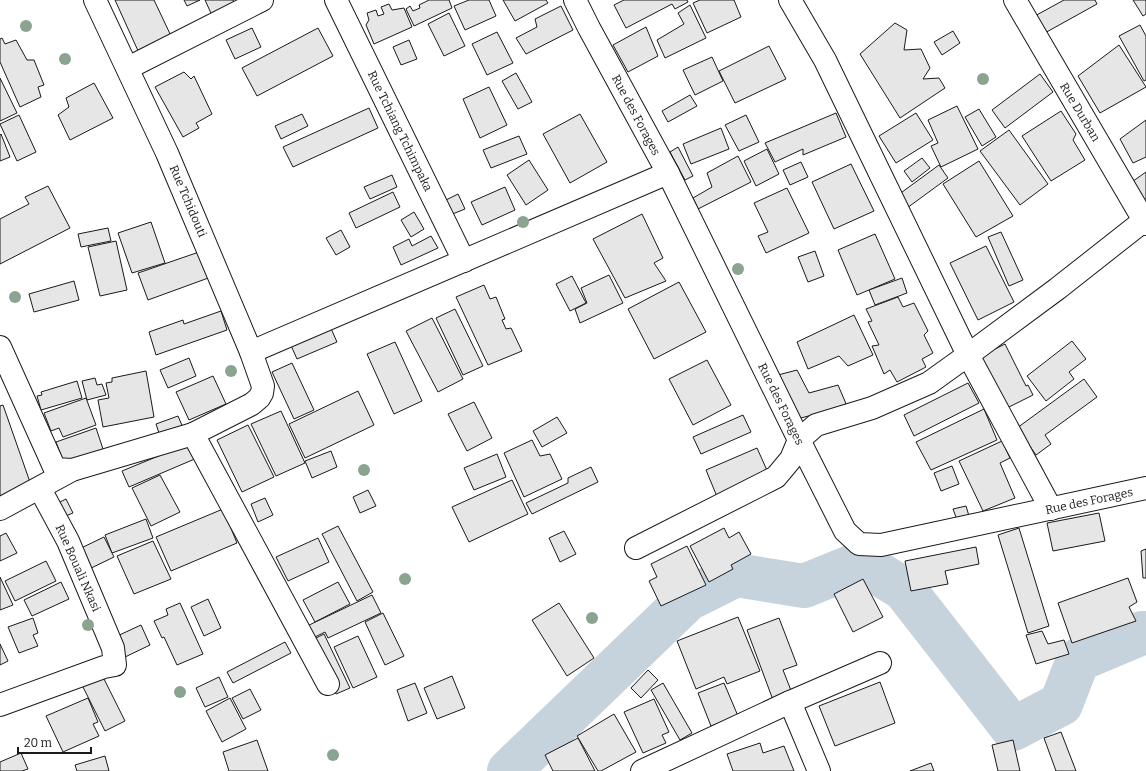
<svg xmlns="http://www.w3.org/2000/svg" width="1146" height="771" viewBox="0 0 1146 771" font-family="Bitter,serif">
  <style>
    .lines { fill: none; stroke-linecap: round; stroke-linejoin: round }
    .river { stroke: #c6d2dc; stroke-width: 44 }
    .building { fill: #e6e6e6; stroke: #1a1a1a }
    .minor-casing { stroke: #1a1a1a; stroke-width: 24 }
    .minor { stroke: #fff; stroke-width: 22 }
    .tree { fill: #8aa48f }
    .labels { text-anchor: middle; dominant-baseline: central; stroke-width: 3; stroke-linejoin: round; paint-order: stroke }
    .street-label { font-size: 12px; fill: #1a1a1a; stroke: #fff }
  </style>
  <rect width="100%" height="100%" fill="#fff"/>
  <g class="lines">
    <path class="river" d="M509,771L688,599L736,575L804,586L861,563L904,589L1013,729L1061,704L1078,660L1142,633H1146"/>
  </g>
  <g class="building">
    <path d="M115,0H154L172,38L139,53Z"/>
    <path d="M184,0H200L187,6Z"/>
    <path d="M205,0H233L238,11L215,22Z"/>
    <path d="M429,0H449L452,8L414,26L406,9L410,6L413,11L420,8L419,5Z"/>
    <path d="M469,0H489L496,16L465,30L454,6Z"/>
    <path d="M503,0H546L548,3L515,21Z"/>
    <path d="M624,0H687L688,2L675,9L672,4L626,28L614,5Z"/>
    <path d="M700,0H734L741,17L707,33L693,3Z"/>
    <path d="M1064,0H1095L1097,4L1043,34L1033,17Z"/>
    <path d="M1133,0H1146V14L1143,16Z"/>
    <path d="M389,4L392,10L404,8L412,27L374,44L366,25L369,20L367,13L376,10L378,16L384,14L381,7Z"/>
    <path d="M690,5L706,38L665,58L657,40L684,24L678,13Z"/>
    <path d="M561,6L573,30L526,54L516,38L537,27L535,19Z"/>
    <path d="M449,13L465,46L444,56L428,24Z"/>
    <path d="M895,23L907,30L904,50L921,49L930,68L923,79L939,78L945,88L900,118L860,54Z"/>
    <path d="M1140,25L1146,36V80L1144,81L1119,36Z"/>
    <path d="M646,27L658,56L628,72L613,45Z"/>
    <path d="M252,28L261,47L235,59L226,40Z"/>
    <path d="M318,28L333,56L257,96L242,68Z"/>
    <path d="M953,31L960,43L942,55L934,42Z"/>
    <path d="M497,32L513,63L487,75L472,44Z"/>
    <path d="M2,38L5,44L16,40L27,60H34L44,85L38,87L41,97L20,107L0,62V39Z"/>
    <path d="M409,40L417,59L401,65L393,47Z"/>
    <path d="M1119,45L1146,87L1100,113L1078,76Z"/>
    <path d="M769,46L786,79L735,103L719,71Z"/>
    <path d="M712,57L723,81L695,95L683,70Z"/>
    <path d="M184,72L191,79L194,76L212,114L196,123L199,128L183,137L155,87Z"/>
    <path d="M516,73L532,102L518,109L502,81Z"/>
    <path d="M1040,74L1053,92L1005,128L992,110Z"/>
    <path d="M0,78L17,113L0,121Z"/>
    <path d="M94,83L113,118L70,140L58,115L69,107L66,98Z"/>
    <path d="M489,87L507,125L480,138L463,99Z"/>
    <path d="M690,95L697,106L668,122L662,111Z"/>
    <path d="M957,106L978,149L941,167L931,146L938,143L928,120Z"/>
    <path d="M369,108L378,128L293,167L283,147Z"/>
    <path d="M979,109L996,137L982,146L965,117Z"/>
    <path d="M1061,111L1076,134L1073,140L1085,160L1051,181L1022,136Z"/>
    <path d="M836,113L846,137L803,155V149L775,162L765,143Z"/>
    <path d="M916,113L933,140L896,163L879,136Z"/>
    <path d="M302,114L308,126L281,139L275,126Z"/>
    <path d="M580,114L607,162L570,183L543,134Z"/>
    <path d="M19,115L36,152L17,161L0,124Z"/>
    <path d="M746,115L759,142L739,151L725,125Z"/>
    <path d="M1146,120V157L1133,163L1120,139Z"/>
    <path d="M721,128L729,149L691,164L683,144Z"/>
    <path d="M1009,130L1048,184L1020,205L980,151Z"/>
    <path d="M1,134L10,157L0,161V135Z"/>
    <path d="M519,136L527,154L491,168L483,150Z"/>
    <path d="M678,147L693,176L685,180L670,152Z"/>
    <path d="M767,149L779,174L756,186L744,161Z"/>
    <path d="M738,156L751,182L698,209L693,198L712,187L707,173Z"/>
    <path d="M922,158L930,168L912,182L904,171Z"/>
    <path d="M529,160L548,190L526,205L507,175Z"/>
    <path d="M979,161L1013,216L976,237L943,184Z"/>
    <path d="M801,162L808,177L790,185L783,170Z"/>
    <path d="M851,164L874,211L834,229L812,182Z"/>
    <path d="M939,165L948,178L907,208L898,195Z"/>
    <path d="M1146,172V204L1129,184Z"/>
    <path d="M392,175L397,187L370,199L364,187Z"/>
    <path d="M48,186L70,228L0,264V219L29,204L25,197Z"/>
    <path d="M505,187L515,210L482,225L471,202Z"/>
    <path d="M787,188L809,233L766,253L758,236L768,232L754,203Z"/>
    <path d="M393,192L400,207L356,228L349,213Z"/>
    <path d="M458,194L465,209L450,215L444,201Z"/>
    <path d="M414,212L424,229L411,237L401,220Z"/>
    <path d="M642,214L663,258L654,263L666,281L625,298L593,239Z"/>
    <path d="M151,222L165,263L132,273L118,233Z"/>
    <path d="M108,228L111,241L81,247L78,234Z"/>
    <path d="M341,230L350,247L336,255L326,238Z"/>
    <path d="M1001,232L1023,280L1009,286L988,237Z"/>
    <path d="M875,234L895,279L857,295L838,250Z"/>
    <path d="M431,236L438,248L401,265L393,247L409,239L412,246Z"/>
    <path d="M116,241L127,290L100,296L88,247Z"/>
    <path d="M986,246L1014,302L978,320L950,263Z"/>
    <path d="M202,251L211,277L148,300L138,273Z"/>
    <path d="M815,251L824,276L808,282L798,257Z"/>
    <path d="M609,275L623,303L580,323L575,309L587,303L581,288Z"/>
    <path d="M572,276L586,303L570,311L556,284Z"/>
    <path d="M902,278L907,293L875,305L869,290Z"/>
    <path d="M74,281L79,300L34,312L29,294Z"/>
    <path d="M679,282L706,332L654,359L628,309Z"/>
    <path d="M484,285L490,299L496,297L505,319L502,320L506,329L511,328L522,351L488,365L456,297Z"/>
    <path d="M898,297L903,307L914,303L928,331L924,335L933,353L922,359L926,367L897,382L890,370L884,374L872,346L879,345L868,322L872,321L866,309Z"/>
    <path d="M455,309L483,366L463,375L436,318Z"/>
    <path d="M221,311L227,330L156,355L149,332L183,320L184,324Z"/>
    <path d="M854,315L873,355L848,366L839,356L808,369L797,342Z"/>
    <path d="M432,318L463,379L438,392L406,331Z"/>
    <path d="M329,324L337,342L297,359L289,341Z"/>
    <path d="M1072,341L1086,359L1069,372L1074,379L1046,401L1027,376Z"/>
    <path d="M395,342L422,401L394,414L367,354Z"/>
    <path d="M1005,344L1026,386L1028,385L1033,395L1007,408L981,356Z"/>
    <path d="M189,358L196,376L168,388L160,370Z"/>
    <path d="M707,360L731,405L693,425L669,379Z"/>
    <path d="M292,363L314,410L294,419L272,372Z"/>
    <path d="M797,370L809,393L838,385L847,406L797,419L778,375Z"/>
    <path d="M146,371L154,417L103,427L98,400L109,398L106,383L112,382V378Z"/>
    <path d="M213,376L226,404L189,420L176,392Z"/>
    <path d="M95,378L97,385L102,384L106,395L87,400L82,381Z"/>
    <path d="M1084,379L1097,397L1045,435L1051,444L1036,455L1017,428Z"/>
    <path d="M77,381L82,398L41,410L37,396L42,395L41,392Z"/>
    <path d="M968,383L979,403L914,436L904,415Z"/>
    <path d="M358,391L374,425L305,458L289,424Z"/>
    <path d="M86,398L96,425L63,437L59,428L51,431L44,413Z"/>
    <path d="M474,402L492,438L467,451L448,414Z"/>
    <path d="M3,405L31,485L0,496V406Z"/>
    <path d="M984,409L997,440L931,470L916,442Z"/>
    <path d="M281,411L305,463L276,476L251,424Z"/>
    <path d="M743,415L751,432L701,454L693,437Z"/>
    <path d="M178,416L184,430L161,439L156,424Z"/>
    <path d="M557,417L567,433L542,447L533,431Z"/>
    <path d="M248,425L274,477L242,492L217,440Z"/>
    <path d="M96,428L105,455L64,463L56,442Z"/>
    <path d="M532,440L540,456L550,454L562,479L524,497L504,453Z"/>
    <path d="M1002,441L1010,458L1000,463L1015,498L983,511L959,461Z"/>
    <path d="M190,443L197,458L129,487L122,471Z"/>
    <path d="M757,448L770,477L718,499L706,470Z"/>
    <path d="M331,451L337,467L312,478L305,461Z"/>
    <path d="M497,454L506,477L474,490L464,468Z"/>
    <path d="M952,466L959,484L941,491L934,473Z"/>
    <path d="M591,467L598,482L532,514L526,503L568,483V478Z"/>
    <path d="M160,475L180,512L151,526L132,488Z"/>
    <path d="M512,480L528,514L469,542L452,507Z"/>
    <path d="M368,490L376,506L360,513L353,497Z"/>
    <path d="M265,498L273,515L258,522L251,504Z"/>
    <path d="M66,499L73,513L63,517L56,504Z"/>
    <path d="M966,506L969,516L957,520L953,509Z"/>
    <path d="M223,509L237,543L171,571L156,537Z"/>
    <path d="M1099,513L1105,541L1053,551L1047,523Z"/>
    <path d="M146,519L153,538L112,553L105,535Z"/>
    <path d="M338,526L373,592L357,601L322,534Z"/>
    <path d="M724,528L729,538L739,532L751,554L731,565L733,569L709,582L690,546Z"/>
    <path d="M1019,528L1049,626L1028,633L998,535Z"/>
    <path d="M564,531L576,554L560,562L549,538Z"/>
    <path d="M6,533L17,553L0,561V536Z"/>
    <path d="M104,537L114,557L85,571L75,551Z"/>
    <path d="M318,538L329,562L288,581L276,557Z"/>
    <path d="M153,541L171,579L134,594L117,556Z"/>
    <path d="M687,546L706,585L661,606L649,581L657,577L651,564Z"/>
    <path d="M976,547L979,564L945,571L948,584L911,591L905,561Z"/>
    <path d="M1146,549V578H1143L1141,551Z"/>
    <path d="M46,561L56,581L15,601L5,581Z"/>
    <path d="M0,577L13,605L0,610Z"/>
    <path d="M1128,578L1137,602L1129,607L1136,621L1072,643L1058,603Z"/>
    <path d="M863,579L883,617L853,632L834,594Z"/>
    <path d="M61,582L69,599L32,616L24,600Z"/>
    <path d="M338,582L350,604L315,622L303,600Z"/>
    <path d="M372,595L381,613L328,638L325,632L311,639L305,627Z"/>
    <path d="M208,599L221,628L204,636L191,607Z"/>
    <path d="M180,603L203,654L177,665L164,637L162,638L154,621L168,615L166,609Z"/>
    <path d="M559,603L594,658L567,676L532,620Z"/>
    <path d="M383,613L404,656L385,665L365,622Z"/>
    <path d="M738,617L760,671L727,684L724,677L696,689L677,641Z"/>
    <path d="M33,618L38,633L33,635L38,646L19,653L8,627Z"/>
    <path d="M779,618L797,665L783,670L792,693L773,700L747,630Z"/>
    <path d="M141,625L150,645L123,658L113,638Z"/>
    <path d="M1042,631L1048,644L1064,640L1069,654L1036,664L1026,635Z"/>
    <path d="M324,634L350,688L336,694L310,641Z"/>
    <path d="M358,636L377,677L353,688L334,647Z"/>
    <path d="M285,642L291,653L233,683L227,672Z"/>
    <path d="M0,644L8,661L0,665Z"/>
    <path d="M99,669L125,721L105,731L79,679Z"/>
    <path d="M648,670L658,680L641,698L631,688Z"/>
    <path d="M452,676L465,708L437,719L424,688Z"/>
    <path d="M219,677L228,697L205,707L196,688Z"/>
    <path d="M880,682L895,723L835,746L819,706Z"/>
    <path d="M415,683L427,713L408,721L397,690Z"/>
    <path d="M663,683L692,733L680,740L651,690Z"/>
    <path d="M724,683L738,716L711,726L698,693Z"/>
    <path d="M250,689L261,710L243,719L232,698Z"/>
    <path d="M88,698L98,722L93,724L99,736L63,752L46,716Z"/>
    <path d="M230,698L246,729L222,742L206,711Z"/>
    <path d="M654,699L669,732L662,735L666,743L643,753L624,712Z"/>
    <path d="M614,714L636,752L601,771H598L577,736Z"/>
    <path d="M1061,732L1076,771H1056L1044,738Z"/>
    <path d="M578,738L595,771H553L545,755Z"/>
    <path d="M257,740L268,771H229L223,752Z"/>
    <path d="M1013,740L1020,771H998L992,745Z"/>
    <path d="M760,743L763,753L784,746L794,771H733L727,754Z"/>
    <path d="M21,753L28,769L22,771H0V762Z"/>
    <path d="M105,756L109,771H77L75,765Z"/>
    <path d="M931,763L934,771H910Z"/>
  </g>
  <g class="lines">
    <g class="minor-casing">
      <g id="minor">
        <path d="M336,0L464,261"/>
        <path d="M575,0L589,28L668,173L799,440L845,531L859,544L881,545L1146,488"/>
        <path d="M790,0L825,60L968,355L1051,509"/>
        <path d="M1015,0L1146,224"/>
        <path d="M128,68L262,0"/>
        <path d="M0,347L55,469L72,470"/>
        <path d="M251,352L668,173"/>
        <path d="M193,434L328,684"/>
        <path d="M0,509L72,470L193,434L252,404L259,398L262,393L263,386L251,352L167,153L95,0"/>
        <path d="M636,548L776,477L791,459L799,440L816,425L872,408L929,383L968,355L1057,289L1146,219"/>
        <path d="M790,702L819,771"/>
        <path d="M0,705L104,667L115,665L113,648L68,541L40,489"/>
        <path d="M642,771L790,702L880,663"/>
      </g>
    </g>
    <use href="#minor" class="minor"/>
  </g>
  <g class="tree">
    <circle cx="26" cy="26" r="6"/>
    <circle cx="65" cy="59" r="6"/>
    <circle cx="983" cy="79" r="6"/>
    <circle cx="523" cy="222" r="6"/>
    <circle cx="738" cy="269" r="6"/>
    <circle cx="15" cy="297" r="6"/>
    <circle cx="231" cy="371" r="6"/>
    <circle cx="364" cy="470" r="6"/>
    <circle cx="405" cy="579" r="6"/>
    <circle cx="592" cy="618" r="6"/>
    <circle cx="88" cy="625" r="6"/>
    <circle cx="180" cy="692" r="6"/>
    <circle cx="333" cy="755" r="6"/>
  </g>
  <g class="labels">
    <g class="street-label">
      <text transform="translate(1080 112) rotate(59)">Rue Durban</text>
      <text transform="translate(636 115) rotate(62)">Rue des Forages</text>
      <text transform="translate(400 131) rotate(64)">Rue Tchiang Tchimpaka</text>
      <text transform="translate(188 201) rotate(67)">Rue Tchidouti</text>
      <text transform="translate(781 404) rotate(64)">Rue des Forages</text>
      <text transform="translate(1089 501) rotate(-12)">Rue des Forages</text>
      <text transform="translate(78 568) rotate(66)">Rue Bouali Nkasi</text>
    </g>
  </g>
  <path d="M18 747v6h73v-6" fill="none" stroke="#1a1a1a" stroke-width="2"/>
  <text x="24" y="747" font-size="12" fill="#1a1a1a" stroke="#ffffff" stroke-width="3" paint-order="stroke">20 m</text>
</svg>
